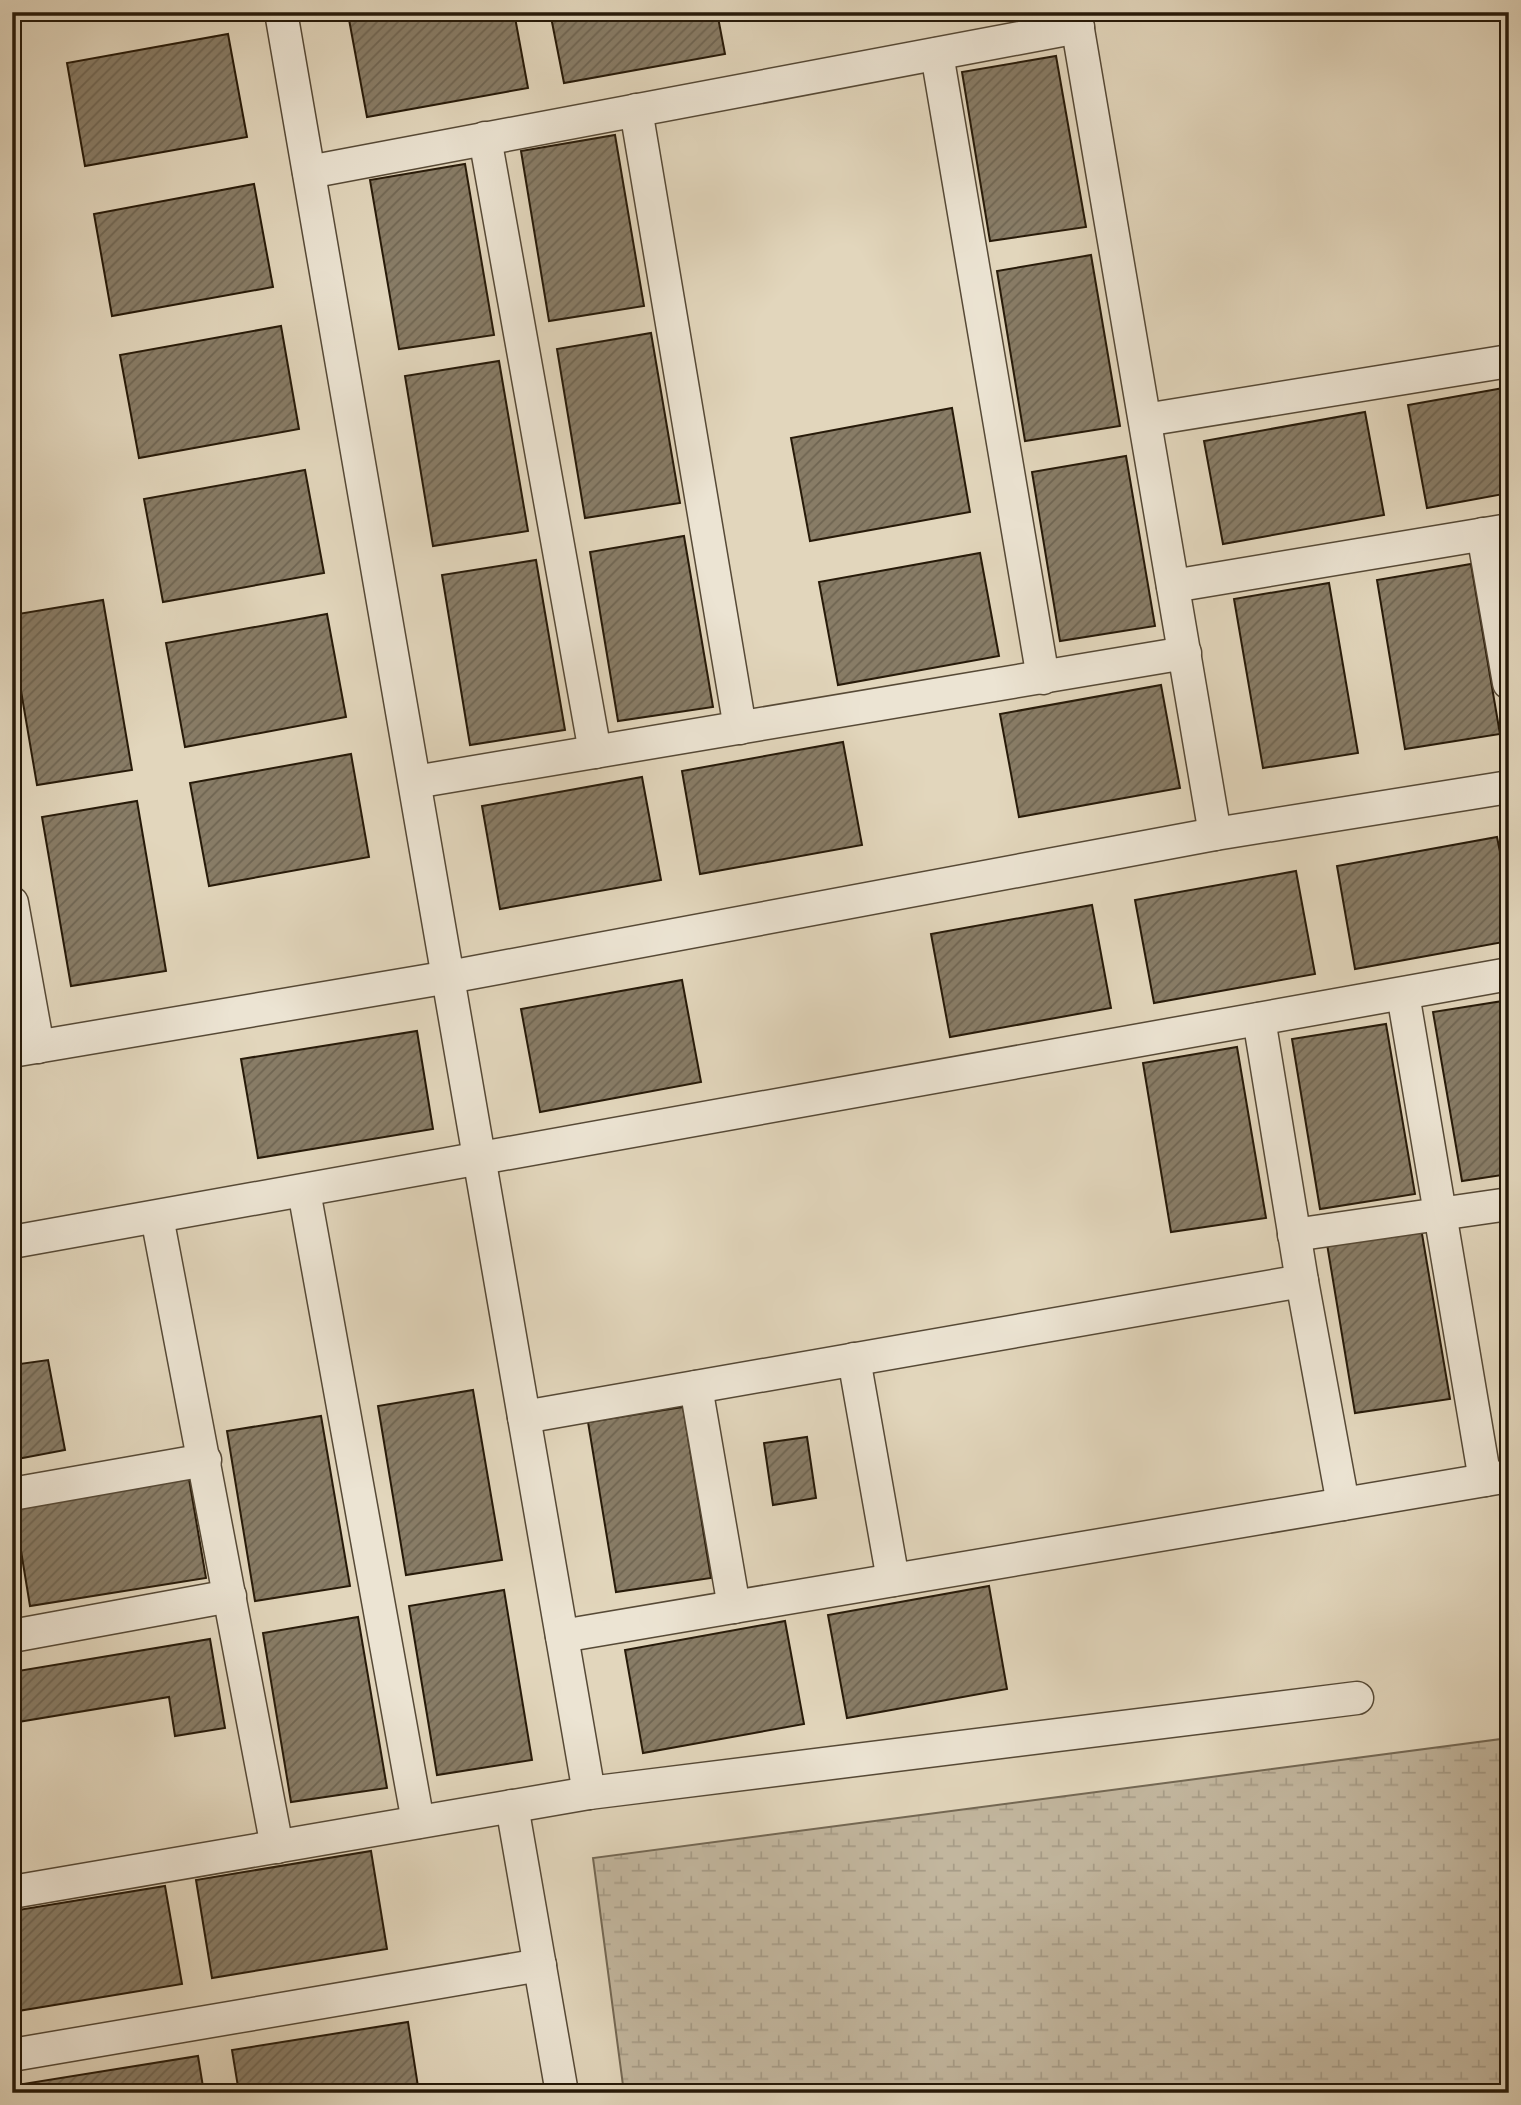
<svg xmlns="http://www.w3.org/2000/svg" width="1521" height="2105" viewBox="0 0 1521 2105" font-family="'Libre Bodoni',serif">
  <style>
    .wetland { fill: url(#wetland-marsh); stroke: #746854; stroke-width: 2 }
    .building { fill: url(#building-hatch); stroke: #271a09; stroke-width: 2 }
    .lines { fill: none; stroke-linecap: round; stroke-linejoin: round }
    .street-casing { stroke: #564936; stroke-width: 35 }
    .street { stroke: #ece4d3; stroke-width: 32 }
  </style>
  <defs>
    <pattern id="wetland-marsh" width="20" height="14" patternUnits="userSpaceOnUse" patternTransform="scale(1.75)"><rect width="20" height="14" fill="#c2b69e"/><path d="M1 5h8M5 5V1M11 12h8M15 12V8" fill="none" stroke="#a79c87"/></pattern>
    <pattern id="building-hatch" width="6" height="6" patternUnits="userSpaceOnUse" patternTransform="scale(1.75)"><rect width="6" height="6" fill="#887c66"/><path d="M-1 1l2-2M0 6l6-6M5 7l2-2" fill="none" stroke="#6f6552"/></pattern>
  </defs>
  <rect width="100%" height="100%" fill="#e2d6bc"/>
  <filter id="stains"><feTurbulence type="fractalNoise" baseFrequency=".00286" numOctaves="4"/><feColorMatrix values="0 0 0 0 .2 0 0 0 0 .09 0 0 0 0 .02 0 0 0 .5 -.17"/></filter>
  <radialGradient id="worn" r=".72"><stop offset=".6" stop-color="#630" stop-opacity="0"/><stop offset="1" stop-color="#630" stop-opacity=".3"/></radialGradient>
  <path class="wetland" d="M1509,1738V2093H624L593,1858Z"/>
  <g class="building">
    <path d="M360,12H514L528,88L367,117L348,14Z"/>
    <path d="M550,12H717L725,54L564,83Z"/>
    <path d="M228,34L247,137L85,166L67,63Z"/>
    <path d="M1056,56L1086,227L990,241L962,72Z"/>
    <path d="M615,135L644,306L549,321L521,151Z"/>
    <path d="M465,164L494,335L399,349L370,180Z"/>
    <path d="M254,184L273,287L112,316L94,214Z"/>
    <path d="M1091,255L1120,426L1025,441L997,271Z"/>
    <path d="M281,326L299,429L139,458L120,355Z"/>
    <path d="M651,333L680,503L585,518L557,349Z"/>
    <path d="M499,361L528,531L433,546L405,376Z"/>
    <path d="M1509,387V493L1427,508L1408,405Z"/>
    <path d="M952,408L970,512L810,541L791,438Z"/>
    <path d="M1365,412L1384,515L1223,544L1204,441Z"/>
    <path d="M1126,456L1155,626L1060,641L1032,472Z"/>
    <path d="M305,470L324,573L163,602L144,499Z"/>
    <path d="M684,536L713,707L618,721L590,552Z"/>
    <path d="M980,553L999,656L838,685L819,582Z"/>
    <path d="M536,560L565,730L470,745L442,575Z"/>
    <path d="M1471,564L1500,734L1405,749L1377,580Z"/>
    <path d="M1329,583L1358,753L1263,768L1234,599Z"/>
    <path d="M103,600L132,770L37,785L12,638V615Z"/>
    <path d="M327,614L346,717L185,747L166,643Z"/>
    <path d="M1161,685L1180,788L1019,817L1000,714Z"/>
    <path d="M843,742L862,845L700,874L682,771Z"/>
    <path d="M351,754L369,857L209,886L190,783Z"/>
    <path d="M642,777L661,880L500,909L482,806Z"/>
    <path d="M137,801L166,971L71,986L42,817Z"/>
    <path d="M1497,837L1509,897V941L1355,969L1337,866Z"/>
    <path d="M1296,871L1315,974L1154,1003L1135,900Z"/>
    <path d="M1092,905L1111,1008L950,1037L931,934Z"/>
    <path d="M682,980L701,1082L540,1112L521,1009Z"/>
    <path d="M1509,1000V1174L1462,1181L1433,1012Z"/>
    <path d="M1386,1024L1415,1194L1320,1209L1292,1039Z"/>
    <path d="M417,1031L433,1129L258,1158L241,1059Z"/>
    <path d="M1237,1047L1266,1218L1171,1232L1143,1063Z"/>
    <path d="M1421,1228L1450,1399L1355,1413L1327,1244Z"/>
    <path d="M48,1360L65,1450L12,1460V1365Z"/>
    <path d="M473,1390L502,1560L406,1575L378,1406Z"/>
    <path d="M683,1407L711,1578L616,1592L588,1422Z"/>
    <path d="M321,1416L350,1586L255,1601L227,1431Z"/>
    <path d="M807,1437L816,1498L773,1505L764,1443Z"/>
    <path d="M189,1479L206,1578L30,1606L14,1508Z"/>
    <path d="M989,1586L1007,1689L847,1718L828,1615Z"/>
    <path d="M504,1590L532,1760L437,1775L409,1606Z"/>
    <path d="M358,1617L387,1788L291,1802L263,1633Z"/>
    <path d="M785,1621L804,1724L643,1753L625,1650Z"/>
    <path d="M210,1639L225,1728L175,1736L169,1697L12,1723V1672Z"/>
    <path d="M371,1851L387,1949L212,1978L196,1880Z"/>
    <path d="M165,1886L182,1984L12,2012V1911Z"/>
    <path d="M408,2022L419,2093H239L232,2050Z"/>
    <path d="M198,2056L204,2093H24L23,2084Z"/>
  </g>
  <g class="lines">
    <g class="street-casing">
      <g id="street">
        <path d="M281,12L589,1793"/>
        <path d="M1075,12L1215,834"/>
        <path d="M937,54L1043,678"/>
        <path d="M636,110L740,728"/>
        <path d="M485,138L595,752"/>
        <path d="M309,172L1078,27"/>
        <path d="M1145,420L1509,361"/>
        <path d="M1483,534L1509,683"/>
        <path d="M1173,586L1509,530"/>
        <path d="M415,782L1185,653"/>
        <path d="M12,903L38,1047"/>
        <path d="M1403,994L1485,1480"/>
        <path d="M1259,1019L1302,1281L1343,1504"/>
        <path d="M12,1051L449,977L1215,834L1509,787"/>
        <path d="M304,1191L418,1822"/>
        <path d="M157,1217L277,1847"/>
        <path d="M1294,1235L1509,1204"/>
        <path d="M12,1242L1509,974"/>
        <path d="M854,1359L893,1580"/>
        <path d="M696,1387L734,1607"/>
        <path d="M524,1417L1302,1281"/>
        <path d="M12,1494L205,1460"/>
        <path d="M12,1636L230,1596"/>
        <path d="M562,1636L1509,1476"/>
        <path d="M512,1806L562,2093"/>
        <path d="M12,1892L589,1793L1357,1698"/>
        <path d="M12,2055L540,1965"/>
      </g>
    </g>
    <use href="#street" class="street"/>
  </g>
  <rect width="1521" height="2105" fill="none" stroke="#e2d6bc" stroke-width="42"/>
  <rect x="14" y="14" width="1493" height="2077" fill="none" stroke="#271a09" stroke-width="3.5"/>
  <rect x="21" y="21" width="1479" height="2063" fill="none" stroke="#271a09" stroke-width="2"/>
  <rect width="100%" height="100%" filter="url(#stains)"/>
  <rect width="100%" height="100%" fill="url(#worn)"/>
</svg>
